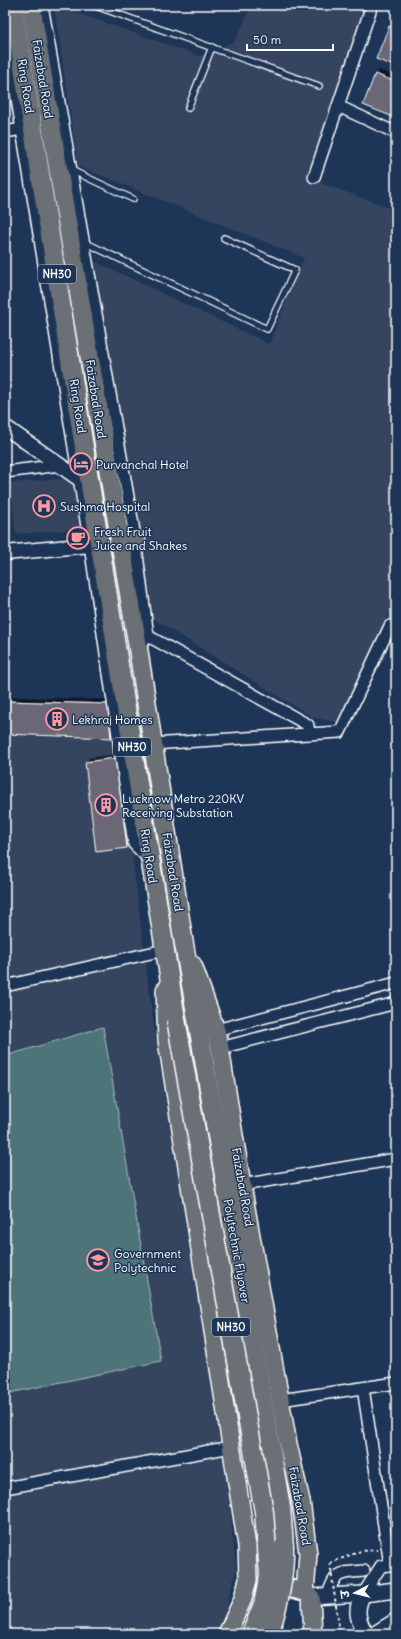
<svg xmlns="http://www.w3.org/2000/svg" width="401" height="1639" viewBox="0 0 401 1639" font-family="Delius,'Playpen Sans Deva',sans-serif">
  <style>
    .built { fill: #344460 }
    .green { fill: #4d7579; stroke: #a6babc }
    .building { fill: #6b6876; stroke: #fff; filter: url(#shadow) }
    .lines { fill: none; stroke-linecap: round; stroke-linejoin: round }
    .service-casing { stroke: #fff; stroke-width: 8 }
    .minor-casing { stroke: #fff; stroke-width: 14 }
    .tertiary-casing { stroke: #fff; stroke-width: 17 }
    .secondary-casing { stroke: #fff; stroke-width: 18 }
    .primary-casing { stroke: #fff; stroke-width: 20 }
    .trunk-casing { stroke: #fff; stroke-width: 21 }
    .path { stroke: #fff; stroke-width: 2; stroke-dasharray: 3 3; stroke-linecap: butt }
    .service { stroke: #1d3557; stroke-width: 5.5 }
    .minor { stroke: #1d3557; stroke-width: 11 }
    .tertiary { stroke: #1d3557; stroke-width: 14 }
    .secondary { stroke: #1d3557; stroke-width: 15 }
    .primary { stroke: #6a7074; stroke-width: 17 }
    .trunk { stroke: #6a7074; stroke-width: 18 }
    .rail { stroke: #fff; stroke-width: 3; stroke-dasharray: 6 3; stroke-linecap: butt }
    .trunk-bridge-casing { stroke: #fff; stroke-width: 21; stroke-linecap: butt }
    .path-bridge { stroke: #fff; stroke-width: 2; stroke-dasharray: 3 3; stroke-linecap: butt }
    .trunk-bridge { stroke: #6a7074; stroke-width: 18 }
    .labels { text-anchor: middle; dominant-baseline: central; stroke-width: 3; stroke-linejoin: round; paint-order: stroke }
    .shield { fill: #1d3557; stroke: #bbc2cd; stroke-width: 1 }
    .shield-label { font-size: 11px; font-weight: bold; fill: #fff }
    .street-label { font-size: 12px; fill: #fff; stroke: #1d3557 }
    .poi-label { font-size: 12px; fill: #fff; stroke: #1d3557; text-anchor: start }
  </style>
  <defs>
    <filter id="shadow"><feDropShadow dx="3.5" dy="-3.5" stdDeviation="0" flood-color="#0009"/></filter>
  </defs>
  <rect width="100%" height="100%" fill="#1d3557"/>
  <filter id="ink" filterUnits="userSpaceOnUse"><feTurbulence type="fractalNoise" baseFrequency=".025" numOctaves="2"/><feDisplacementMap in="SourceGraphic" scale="8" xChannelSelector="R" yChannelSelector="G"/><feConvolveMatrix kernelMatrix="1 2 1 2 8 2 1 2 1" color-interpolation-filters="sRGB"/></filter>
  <g filter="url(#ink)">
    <g class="built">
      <path d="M54,5L200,56L235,41L252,5H366L307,178L396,210V598L339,723L312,717L149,616L90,259L269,344L304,258L78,166Z"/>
      <path d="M71,478L80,529L16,534L10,483Z"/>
      <path d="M5,725L116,726L153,1022L229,1499L236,1569L222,1626L216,1634H5Z"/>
    </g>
    <path class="green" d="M103,1027L161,1361L5,1394V1056Z"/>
    <g class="building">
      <path d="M389,26L396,29V60L394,66L376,59Z"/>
      <path d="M375,74L396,82V118L363,105Z"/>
      <path d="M5,701L108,704L111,738L5,734Z"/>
      <path d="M116,758L127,848L96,852L85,762Z"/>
    </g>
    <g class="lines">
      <g class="service-casing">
        <g id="service">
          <path d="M93,5L319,86"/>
          <path d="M188,108L212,47"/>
          <path d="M71,170L133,199"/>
          <path d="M84,242L267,329L295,270L224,238"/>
        </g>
      </g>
      <g class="minor-casing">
        <g id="minor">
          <path d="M42,5L133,525L148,636L138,648"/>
          <path d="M5,26L90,545L134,844L150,860"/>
          <path d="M338,106L396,133"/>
          <path d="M5,132L22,129"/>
          <path d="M314,177L372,5"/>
          <path d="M5,472L60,465"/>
          <path d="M148,636L308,725L309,734"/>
          <path d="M152,744L340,732L390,626"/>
          <path d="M5,986L164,950"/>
          <path d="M216,1030L396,983"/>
          <path d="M220,1048L396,1003"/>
          <path d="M242,1185L396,1159"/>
          <path d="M363,1388L390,1565"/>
          <path d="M280,1400L396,1383"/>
          <path d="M5,1488L231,1447"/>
          <path d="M363,1594L381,1566L396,1564"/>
          <path d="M328,1596C334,1571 341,1573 364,1571"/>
        </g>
      </g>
      <g class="tertiary-casing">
        <g id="tertiary">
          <path d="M5,427L78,478"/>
          <path d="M5,553L101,544"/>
        </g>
      </g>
      <g class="secondary-casing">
        <g id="secondary">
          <path d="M363,1594C355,1609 357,1620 366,1634"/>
          <path d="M311,1597L363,1594L396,1590"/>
          <path d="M375,1634L396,1621"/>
        </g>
      </g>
      <g class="primary-casing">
        <g id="primary">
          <path d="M193,965L216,1030L220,1048L242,1185L288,1444L301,1501L308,1554L305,1592"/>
          <path d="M165,990L167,1041L247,1546L248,1580L242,1601L227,1634"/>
          <path d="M268,1583L305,1592L311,1597L313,1634"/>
        </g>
      </g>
      <g class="trunk-casing">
        <g id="trunk">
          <path d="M13,5L176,1019"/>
          <path d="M31,5L138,648L183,938L281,1507L284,1546"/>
          <path d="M119,542L136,540"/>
        </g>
      </g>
      <path class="path" d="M330,1563L361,1551L377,1550"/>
      <use href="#service" class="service"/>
      <use href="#minor" class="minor"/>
      <use href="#tertiary" class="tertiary"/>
      <use href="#secondary" class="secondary"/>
      <use href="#primary" class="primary"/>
      <use href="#trunk" class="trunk"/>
      <path class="rail" d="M5,1633L42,1634"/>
      <g class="trunk-bridge-casing">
        <g id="trunk-bridge">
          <path d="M176,1019L264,1512L269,1575L263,1604L251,1634"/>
          <path d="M269,1634C279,1605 285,1577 284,1546"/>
        </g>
      </g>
      <path class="path-bridge" d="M330,1563L340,1634"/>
      <use href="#trunk-bridge" class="trunk-bridge"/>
    </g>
  </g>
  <defs>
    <g id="hotel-ring" transform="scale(1.15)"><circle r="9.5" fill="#1d3557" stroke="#ff9aa2" stroke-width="1.5"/><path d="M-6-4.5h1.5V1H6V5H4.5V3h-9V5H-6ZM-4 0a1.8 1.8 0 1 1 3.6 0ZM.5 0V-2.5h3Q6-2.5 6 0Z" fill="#ff9aa2"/></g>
    <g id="hospital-ring" transform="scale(1.15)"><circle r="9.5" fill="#1d3557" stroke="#ff9aa2" stroke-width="1.5"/><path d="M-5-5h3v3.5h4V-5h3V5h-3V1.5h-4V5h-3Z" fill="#ff9aa2"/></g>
    <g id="cafe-ring" transform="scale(1.15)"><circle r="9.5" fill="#1d3557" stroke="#ff9aa2" stroke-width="1.5"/><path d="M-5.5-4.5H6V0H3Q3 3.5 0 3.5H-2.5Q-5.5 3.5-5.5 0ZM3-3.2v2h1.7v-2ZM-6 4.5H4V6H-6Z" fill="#ff9aa2"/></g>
    <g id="building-ring" transform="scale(1.15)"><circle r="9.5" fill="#1d3557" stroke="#ff9aa2" stroke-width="1.5"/><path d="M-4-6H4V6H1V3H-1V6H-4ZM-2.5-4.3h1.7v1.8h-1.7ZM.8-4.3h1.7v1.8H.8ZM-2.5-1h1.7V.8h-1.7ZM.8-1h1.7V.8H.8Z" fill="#ff9aa2"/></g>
    <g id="university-ring" transform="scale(1.15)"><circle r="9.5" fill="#1d3557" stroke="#ff9aa2" stroke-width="1.5"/><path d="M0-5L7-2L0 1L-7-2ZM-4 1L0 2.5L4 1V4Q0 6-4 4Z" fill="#ff9aa2"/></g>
  </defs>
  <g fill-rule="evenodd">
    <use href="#hotel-ring" x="81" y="464"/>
    <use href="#hospital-ring" x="44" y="506"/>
    <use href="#cafe-ring" x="78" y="538"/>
    <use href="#building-ring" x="57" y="719"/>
    <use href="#building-ring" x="106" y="805"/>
    <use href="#university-ring" x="98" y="1260"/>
  </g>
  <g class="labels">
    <g class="shield">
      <rect x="38" y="265" width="38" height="18" rx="3"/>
      <rect x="113" y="738" width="38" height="18" rx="3"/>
      <rect x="212" y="1318" width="38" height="18" rx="3"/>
    </g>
    <g class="shield-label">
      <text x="57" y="274">NH30</text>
      <text x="132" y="747">NH30</text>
      <text x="231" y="1327">NH30</text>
    </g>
    <g class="street-label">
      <text transform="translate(43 79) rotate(81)">Faizabad Road</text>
      <text transform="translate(26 86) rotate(81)">Ring Road</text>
      <text transform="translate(96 399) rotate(81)">Faizabad Road</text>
      <text transform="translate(78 406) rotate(81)">Ring Road</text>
      <text transform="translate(149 856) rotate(81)">Ring Road</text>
      <text transform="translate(173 872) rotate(81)">Faizabad Road</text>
      <text transform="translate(243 1187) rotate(80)">Faizabad Road</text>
      <text transform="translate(237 1251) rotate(80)">Polytechnic Flyover</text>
      <text transform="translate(300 1506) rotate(80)">Faizabad Road</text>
    </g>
    <g class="poi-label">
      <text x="96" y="464">Purvanchal Hotel</text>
      <text x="60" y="506">Sushma Hospital</text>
      <text x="94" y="531">Fresh Fruit<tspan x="94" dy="14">Juice and Shakes</tspan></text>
      <text x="72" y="719">Lekhraj Homes</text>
      <text x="122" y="798">Lucknow Metro 220KV<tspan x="122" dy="14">Receiving Substation</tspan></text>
      <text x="114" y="1253">Government<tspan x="114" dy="14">Polytechnic</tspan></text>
    </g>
  </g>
  <rect width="401" height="1639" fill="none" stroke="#1d3557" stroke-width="20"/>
  <rect x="10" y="10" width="381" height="1619" fill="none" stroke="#fff" stroke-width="1.5" filter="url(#ink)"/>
  <g transform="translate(355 1593) rotate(263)" stroke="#1d3557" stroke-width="3" paint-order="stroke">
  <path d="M0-3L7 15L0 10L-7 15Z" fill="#ffffff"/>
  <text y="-6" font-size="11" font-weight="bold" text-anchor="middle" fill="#ffffff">उ</text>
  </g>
  <path d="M247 44v6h86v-6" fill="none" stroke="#ffffff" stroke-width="2"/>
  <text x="253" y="44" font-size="12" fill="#ffffff" stroke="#1d3557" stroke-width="3" paint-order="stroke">50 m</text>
</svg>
